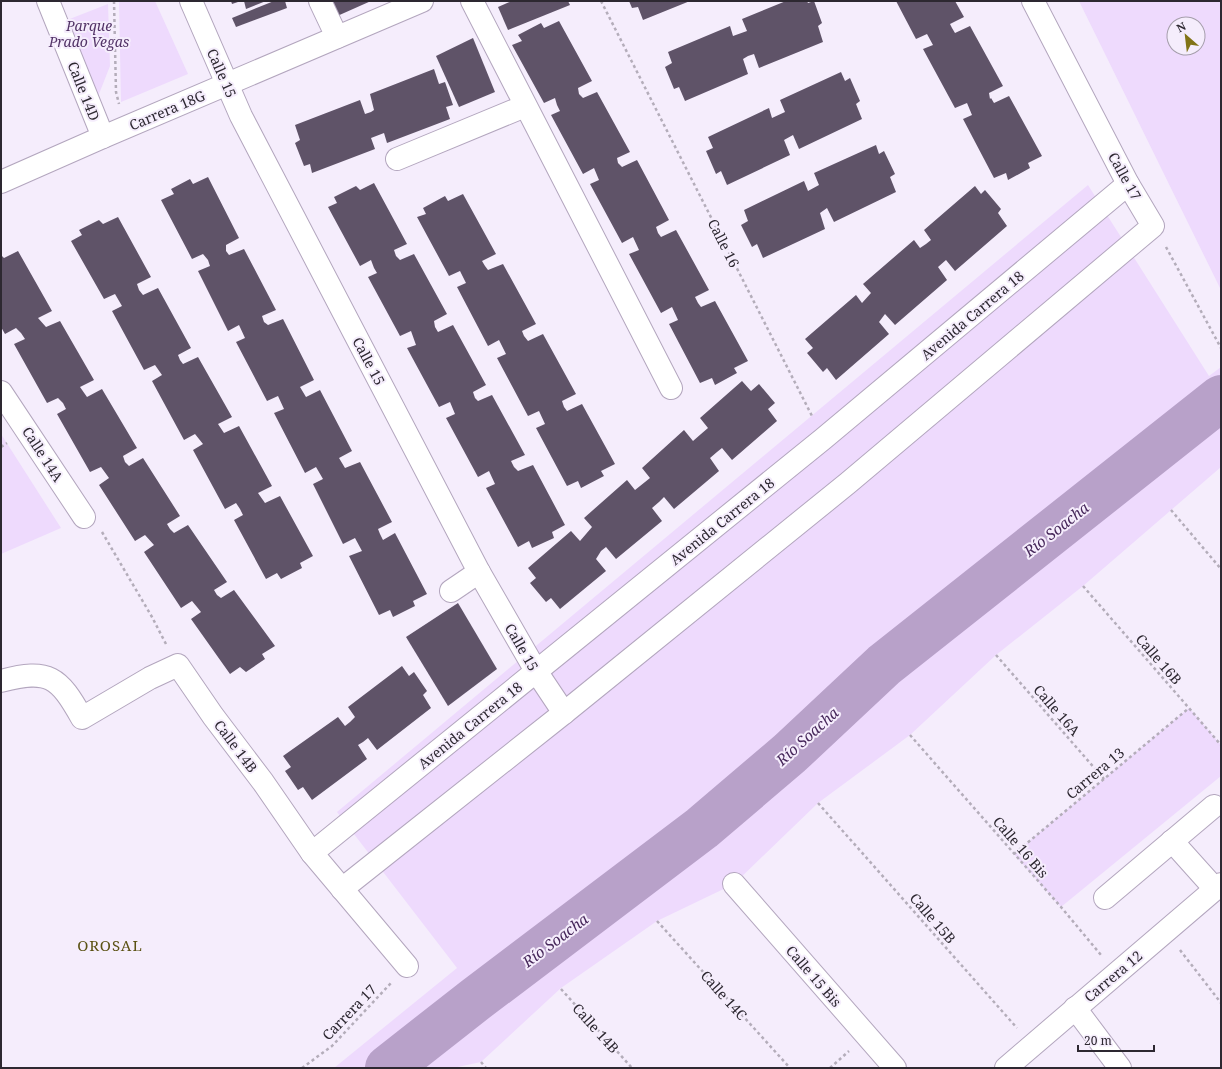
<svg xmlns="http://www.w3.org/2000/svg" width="1222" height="1069" viewBox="0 0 1222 1069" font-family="'Noto Serif',serif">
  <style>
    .green { fill: #eedafd; fill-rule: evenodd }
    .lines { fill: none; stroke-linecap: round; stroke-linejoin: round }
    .river { stroke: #b8a1c9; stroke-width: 46 }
    .building { fill: #5f5368 }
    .minor-casing { stroke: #b3a6be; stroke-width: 24 }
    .path { stroke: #b4adba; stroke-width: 2.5; stroke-dasharray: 3 3; stroke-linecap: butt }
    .minor { stroke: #fff; stroke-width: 22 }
    .labels { text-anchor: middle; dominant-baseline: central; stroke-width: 4; stroke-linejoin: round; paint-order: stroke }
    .park-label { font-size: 14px; font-style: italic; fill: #533467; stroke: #f5edfc }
    .street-label { font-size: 14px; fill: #2d2831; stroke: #f5edfc }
    .water-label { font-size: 15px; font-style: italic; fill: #47285b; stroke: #f5edfc }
    .neighbourhood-label { font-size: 15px; letter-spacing: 1px; fill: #5b5214; stroke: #f5edfc }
  </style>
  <rect width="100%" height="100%" fill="#f5edfc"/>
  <g class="green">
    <path d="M119,1H155L188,74L121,102Z"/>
    <path d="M1079,1H1221V290ZM1174,24H1198V48H1174Z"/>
    <path d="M108,4L110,66L97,99L62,22Z"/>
    <path d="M1088,185L1209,376L1221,367V467L1083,586L996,655L910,735L818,803L734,884L657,921L561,988L481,1062L453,1068H334L457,968L337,812Z"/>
    <path d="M1,434L61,528L1,554Z"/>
    <path d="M1189,708L1221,745V776L1061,907L1014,854Z"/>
  </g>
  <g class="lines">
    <path class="river" d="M388,1068L476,999L702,828L790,753L884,665L1221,398"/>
  </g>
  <g class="building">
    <path d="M231,1H241L232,4Z"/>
    <path d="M244,1H266L246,9Z"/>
    <path d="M274,1H285L287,8L236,27L232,18Z"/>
    <path d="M327,1H371L335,17Z"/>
    <path d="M512,1H568L570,5L508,30L498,7Z"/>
    <path d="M629,1H690L643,20L638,7L632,8Z"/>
    <path d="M786,1H807L808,3L814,1L822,23L818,26L823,42L759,68L754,54L748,56L743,59L748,74L685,101L679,87L674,89L665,67L672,63L668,52L730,26L733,36L747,31L742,19Z"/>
    <path d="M896,1H955L964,17L950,24L952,28L955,33L970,26L1003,86L989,93L990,99L991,98L994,103L1009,96L1042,156L1028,163L1030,168L1008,180L1006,173L994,178L963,119L972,115L967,103L955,108L923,49L933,45L927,34L916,39Z"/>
    <path d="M559,21L592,81L578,88L579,94L583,98L597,92L630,152L617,158L618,163L622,167L637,160L669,220L656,227L658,233L661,237L676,230L709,290L695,297L698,303L701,307L715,301L748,361L734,368L737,373L715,385L712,378L700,383L669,324L678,320L672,307L661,313L629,254L639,250L633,237L622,243L590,184L599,180L594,168L583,174L551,115L560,111L557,105L555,98L544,103L512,45L522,41L518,35L541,23L544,28Z"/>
    <path d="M473,38L495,92L459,107L436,56Z"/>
    <path d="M434,69L439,84L445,82L453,105L446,107L450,119L387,143L384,133L371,138L375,149L312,173L310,164L304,166L295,143L300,140L295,125L360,100L365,114L371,112L374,110L370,94Z"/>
    <path d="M841,72L845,81L850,78L860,101L856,104L862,119L799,149L793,135L784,140L790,155L727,185L721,171L716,174L706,151L713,148L708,137L769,108L772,118L785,112L780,100Z"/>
    <path d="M876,145L879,154L884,151L895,174L890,177L896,192L834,222L827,208L820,213L825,229L763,258L757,244L752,247L741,225L748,221L744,210L804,181L808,191L819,185L814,173Z"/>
    <path d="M208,177L239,238L226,245V251L229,255L244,249L276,310L262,316L264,322L268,325L283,319L314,380L300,387L306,397L320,390L352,451L339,458L345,468L360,462L392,522L378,529L380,534L383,540L395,533L427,594L413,601L415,606L393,617L390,610L379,615L349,556L362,551L355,538L343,544L313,484L323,479L316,467L305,473L274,413L284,409L278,396L267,401L236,342L245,338L239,325L228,331L198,271L210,266L208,260L203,254L192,259L161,200L174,194L171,189L190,179L193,184Z"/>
    <path d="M374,183L407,244L394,250L396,256L400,260L414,254L447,314L434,321L435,327L438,332L453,325L486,385L473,392L475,398L478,401L492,395L525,455L511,461L514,467L518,471L533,465L565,525L552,532L554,538L532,548L529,541L518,547L486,488L495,484L489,471L478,477L446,418L455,414L450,402L439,407L407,348L416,345L411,331L400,336L368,277L377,273L374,268L371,260L360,266L328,207L337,203L334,197L356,186L360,190Z"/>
    <path d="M975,186L981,194L985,190L1001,209L998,213L1007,226L955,271L946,260L938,267L947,280L895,325L885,314L879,322L889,334L836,380L827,368L823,372L807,353L813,348L805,339L856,295L862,303L871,293L863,284L914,240L920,248L926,244L931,240L924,230Z"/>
    <path d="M463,194L496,254L482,261L485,266L488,270L503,264L536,324L522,331L524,336L528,341L543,334L576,394L562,401L564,407L567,411L582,404L615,464L601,471L604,476L581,488L578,481L567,486L536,428L545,424L539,411L528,416L497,358L506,354L499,340L488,346L457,287L466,283L460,271L449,276L417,217L426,214L423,208L445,196L448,201Z"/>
    <path d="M118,217L151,277L137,284L139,290L143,295L158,288L191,348L178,355L180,360L183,364L198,357L232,417L218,424L224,433L239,426L272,486L258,493L265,503L280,496L313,556L300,563L302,568L281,579L277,573L266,579L234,520L243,515L240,509L236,503L225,509L193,450L203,444L195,434L184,440L152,381L162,375L155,365L144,370L112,311L122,306L115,294L104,299L71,241L82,235L79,230L99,220L103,224Z"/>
    <path d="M18,251L52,311L38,318L46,327L60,321L94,380L80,387L87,397L102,389L137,448L123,456L125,462L129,466L143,458L180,516L167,524L170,529L174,533L188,525L227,582L214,590L217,595L221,598L234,590L275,646L262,654L265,659L246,672L240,667L230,674L191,619L201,612L197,607L192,601L181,608L144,552L154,545L145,535L135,541L99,485L109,478L101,467L90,472L57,414L66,409L63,403L58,398L47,403L14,344L25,339L21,333L16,328L5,334L1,327V255L4,258Z"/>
    <path d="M742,381L751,391L759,384L775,403L768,409L777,421L732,460L722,448L717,452L710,458L719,471L674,509L664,497L659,502L652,508L662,521L616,559L606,547L601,551L596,559L606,571L560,609L551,598L546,602L530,583L536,578L528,568L571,531L580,541L592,527L584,518L627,480L635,490L650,478L642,468L684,430L693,441L701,434L708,428L700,418Z"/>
    <path d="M458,603L497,669L448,706L406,637Z"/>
    <path d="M402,666L409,676L414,672L427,691L423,695L431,708L377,750L368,738L363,742L358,745L367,759L312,800L303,787L298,790L285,771L291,767L283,756L338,717L345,726L350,722L355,717L348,707Z"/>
  </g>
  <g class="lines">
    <g class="minor-casing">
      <g id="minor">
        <path d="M48,1L103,137"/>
        <path d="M191,1L241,116L479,572L536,671L564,713"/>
        <path d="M320,1L337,37"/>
        <path d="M472,1L671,388"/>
        <path d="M397,159L525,106"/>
        <path d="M1,182L103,137L422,1"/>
        <path d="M1,392L84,517"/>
        <path d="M451,591L479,572"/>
        <path d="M1,681C49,668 59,677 82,718L150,678L178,665L213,716L263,782L312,853L407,966"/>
        <path d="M1172,841L1215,889"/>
        <path d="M312,853L823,439L1128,184"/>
        <path d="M734,884L895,1068"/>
        <path d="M342,889L564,713L848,483L1153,226L1128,184L1033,1"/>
        <path d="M1105,898L1214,806"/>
        <path d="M1075,1008L1120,1068"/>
        <path d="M1006,1068L1221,884"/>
      </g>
    </g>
    <g class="path">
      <path d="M114,1L116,92L119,104"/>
      <path d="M601,1L812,416"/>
      <path d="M1166,247L1221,348"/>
      <path d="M1,447L7,443"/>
      <path d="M1171,510L1221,569"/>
      <path d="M102,532L152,617L166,644"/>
      <path d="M1083,586L1221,745"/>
      <path d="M996,655L1104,779"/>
      <path d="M910,735L1061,907L1101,955"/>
      <path d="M818,803L1017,1028"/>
      <path d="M1014,854L1189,708"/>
      <path d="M657,921L790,1068"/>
      <path d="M1180,950L1221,1003"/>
      <path d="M561,989L632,1068"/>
      <path d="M481,1062L486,1068"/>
      <path d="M302,1068L332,1046L391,983"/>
      <path d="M830,1068L849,1051"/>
    </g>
    <use href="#minor" class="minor"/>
  </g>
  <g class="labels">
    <g class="park-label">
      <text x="89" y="25">Parque<tspan x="89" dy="16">Prado Vegas</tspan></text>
    </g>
    <g class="street-label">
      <text transform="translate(222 73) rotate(66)">Calle 15</text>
      <text transform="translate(84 91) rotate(68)">Calle 14D</text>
      <text transform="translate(167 110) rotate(-23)">Carrera 18G</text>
      <text transform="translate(1125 176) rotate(61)">Calle 17</text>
      <text transform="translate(724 243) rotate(63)">Calle 16</text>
      <text transform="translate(972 315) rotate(-40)">Avenida Carrera 18</text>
      <text transform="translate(369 361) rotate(62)">Calle 15</text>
      <text transform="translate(43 454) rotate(57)">Calle 14A</text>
      <text transform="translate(722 521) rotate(-39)">Avenida Carrera 18</text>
      <text transform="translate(522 647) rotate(60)">Calle 15</text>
      <text transform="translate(1159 659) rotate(49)">Calle 16B</text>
      <text transform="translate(1057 710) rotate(49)">Calle 16A</text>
      <text transform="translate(470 725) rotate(-39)">Avenida Carrera 18</text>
      <text transform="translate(236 746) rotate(53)">Calle 14B</text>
      <text transform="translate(1095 773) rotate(-40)">Carrera 13</text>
      <text transform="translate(1021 847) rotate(49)">Calle 16 Bis</text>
      <text transform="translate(933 918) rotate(49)">Calle 15B</text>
      <text transform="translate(814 976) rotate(49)">Calle 15 Bis</text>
      <text transform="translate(1113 976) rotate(-40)">Carrera 12</text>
      <text transform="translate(724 995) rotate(48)">Calle 14C</text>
      <text transform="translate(349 1012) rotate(-46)">Carrera 17</text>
      <text transform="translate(596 1028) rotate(48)">Calle 14B</text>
    </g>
    <g class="water-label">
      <text transform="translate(1056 529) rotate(-38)">Río Soacha</text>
      <text transform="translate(807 736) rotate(-42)">Río Soacha</text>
      <text transform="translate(555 940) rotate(-37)">Río Soacha</text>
    </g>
    <g class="neighbourhood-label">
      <text x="110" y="945">OROSAL</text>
    </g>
  </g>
  <rect width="1222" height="1069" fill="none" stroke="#2d2831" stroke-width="4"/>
  <g transform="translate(1186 36) rotate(332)"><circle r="19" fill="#f5edfc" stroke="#a59eab"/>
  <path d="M0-3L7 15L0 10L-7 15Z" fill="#827417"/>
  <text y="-6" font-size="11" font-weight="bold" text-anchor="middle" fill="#2d2831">N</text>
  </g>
  <path d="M1078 1045v6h76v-6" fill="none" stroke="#2d2831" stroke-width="2"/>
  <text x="1084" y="1045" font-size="12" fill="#2d2831" stroke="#f5edfc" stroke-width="3" paint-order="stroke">20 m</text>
</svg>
